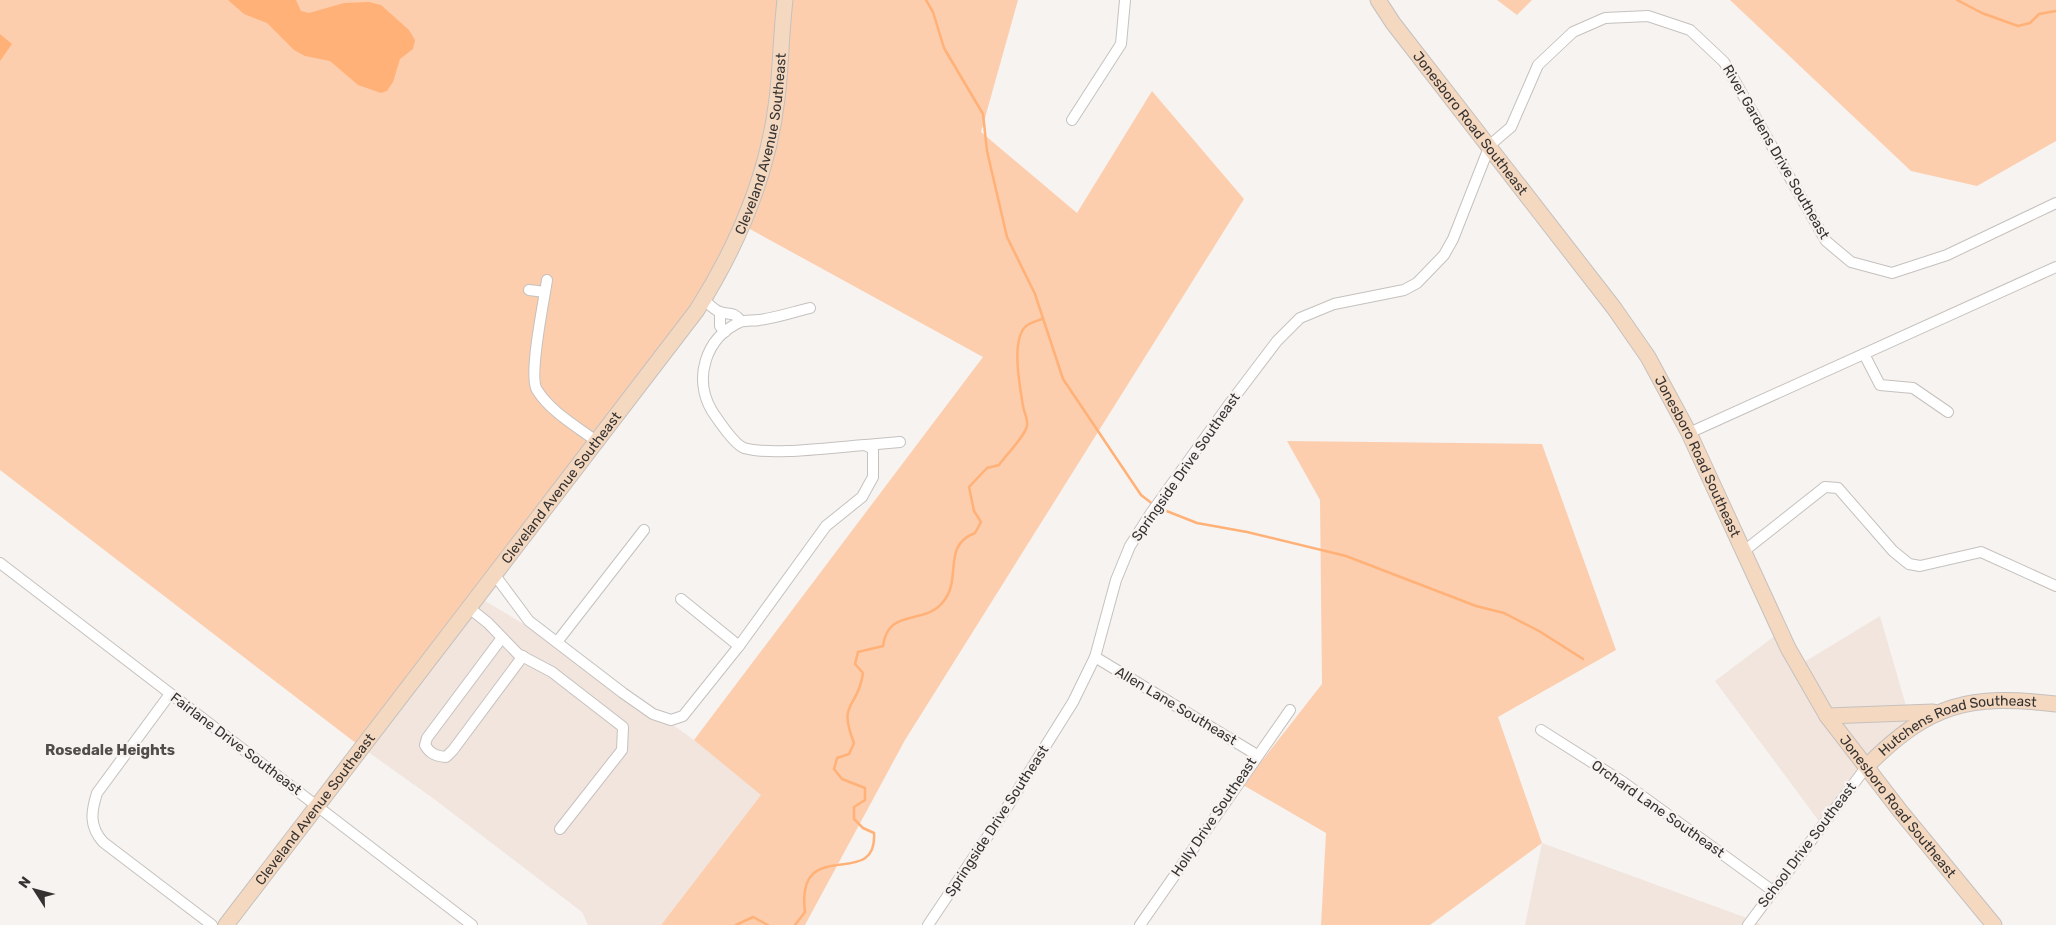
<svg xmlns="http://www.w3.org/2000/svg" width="2056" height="925" viewBox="0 0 2056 925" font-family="Rubik,sans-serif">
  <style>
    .built { fill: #f1e5de }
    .green { fill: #fcceae }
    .water { fill: #ffb177 }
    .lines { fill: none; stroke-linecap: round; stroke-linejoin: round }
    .stream { stroke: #ffb177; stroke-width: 2.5 }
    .street-casing { stroke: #c5c1be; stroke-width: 12 }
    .secondary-casing { stroke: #c5c1be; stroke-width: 17 }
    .street { stroke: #fff; stroke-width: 10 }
    .secondary { stroke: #f5d8c0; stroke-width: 15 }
    .labels { text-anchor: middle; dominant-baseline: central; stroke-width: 5; stroke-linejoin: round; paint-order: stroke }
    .street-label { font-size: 14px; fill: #353332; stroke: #f7f3f0 }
    .neighbourhood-label { font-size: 15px; font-weight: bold; fill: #514d4b; stroke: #f7f3f0 }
  </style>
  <rect width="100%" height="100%" fill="#f7f3f0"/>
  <g class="built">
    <path d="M480,598L574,654L694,740L762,794L661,925H588L582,912L434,799L357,744Z"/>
    <path d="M1880,616L1911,723L1824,828L1715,681L1780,632L1796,667Z"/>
    <path d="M1542,843L1755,921L1761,925H1525Z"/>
  </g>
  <g class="green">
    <path d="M0,0H1018L981,132L1077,213L1152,91L1244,199L905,740L805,925H661L761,795L694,740L983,357L748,228L716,287L357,744L0,470Z"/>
    <path d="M1497,0H1532L1517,15Z"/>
    <path d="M1730,0H2056V141L1977,186L1911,171Z"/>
    <path d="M1287,441L1542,444L1616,650L1498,717L1542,843L1430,925H1321L1326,833L1243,785L1322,684L1320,500Z"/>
  </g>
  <g class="water">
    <path d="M228,0H296L301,11L309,13L344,3L369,2L381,5L409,30L415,40L413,49L400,59L393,82L387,91L381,93L358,85L330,61L305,56L294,50L267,23L244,14Z"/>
    <path d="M0,34L12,44L0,61Z"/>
  </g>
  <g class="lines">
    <g class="stream">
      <path d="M926,0L933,12L944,48L983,114L987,151L1007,237L1035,294L1063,379L1141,495L1154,505"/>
      <path d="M1957,0L1982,13L2018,26L2030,23L2039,14L2056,11"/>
      <path d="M1159,508L1197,523L1247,532L1346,556L1476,606L1504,613L1539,631L1583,659"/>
      <path d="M736,925L753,917L768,925"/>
      <path d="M795,925L805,912C795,833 878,892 874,833L863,828L854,819V807L865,800V788L842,779L834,769L837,758L849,754L854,743C837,700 858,710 863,673L855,664L858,652L883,646C888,607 924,626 943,602C963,578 941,546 975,533L981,522L974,511L969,487L987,468L999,465C1005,456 1027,434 1027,425C1028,420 1024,412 1023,406C1020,387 1011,342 1025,327C1029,323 1037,321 1042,319"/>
    </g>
    <g class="street-casing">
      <g id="street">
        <path d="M1072,120L1121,44L1125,0"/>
        <path d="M547,280C544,301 528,376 537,390C551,412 576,426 596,441"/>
        <path d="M529,290L545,292"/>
        <path d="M703,299C708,303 714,310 720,312C730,315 733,311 741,321"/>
        <path d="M720,312V326L725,332"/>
        <path d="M1864,354L1880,385L1913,388L1948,412"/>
        <path d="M1689,433L2056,267"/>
        <path d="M866,445L900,442"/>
        <path d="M1744,551L1825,487L1838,488L1893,551L1909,564L1920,566L1981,552L2056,586"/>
        <path d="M0,563L472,925"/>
        <path d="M494,574L529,621L623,693L653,714L671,720L683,716L739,646L826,526L862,497L873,477V449L865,445C834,447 771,456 744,448C735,445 718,420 712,411C693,379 705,338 740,322C745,320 753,321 759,320C776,318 793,312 810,308"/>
        <path d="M681,599L739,646"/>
        <path d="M468,607L488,623L518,654L552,672L623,727L622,750L560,829"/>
        <path d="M501,639L427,738L425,745C430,754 436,756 446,757L453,750L523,656"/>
        <path d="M557,642L644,530"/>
        <path d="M1095,657L1257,755"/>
        <path d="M170,694L97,793C91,812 89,826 103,842L212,925"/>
        <path d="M1541,730L1623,782L1773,891"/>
        <path d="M928,925L1006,809L1073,702L1095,657L1116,580L1130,546L1151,513L1230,403L1277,341L1300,318L1334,304L1404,290L1417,283L1444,255L1453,239L1490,145L1511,127L1538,65L1573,32L1605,18L1648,16L1690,30L1724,62L1826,241L1851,262L1892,273L1947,255L2056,203"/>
        <path d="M1140,925L1290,710"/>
        <path d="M1748,925L1867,766"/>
      </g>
    </g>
    <g class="secondary-casing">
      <g id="secondary">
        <path id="s1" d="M1378,0L1393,23L1614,308L1648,357L1689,433L1788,648L1827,716L1901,812L1994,925"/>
        <path d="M1827,716L1933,712"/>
        <path id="s2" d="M1867,766C1930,703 1969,694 2056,704"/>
        <path id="s3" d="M226,925L697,310C738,245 768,176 777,99C781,66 781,33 785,0"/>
      </g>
    </g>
    <use href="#street" class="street"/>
    <use href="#secondary" class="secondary"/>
  </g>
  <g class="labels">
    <g class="street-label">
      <text stroke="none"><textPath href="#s1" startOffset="154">Jonesboro Road Southeast</textPath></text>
      <text stroke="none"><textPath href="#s3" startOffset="955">Cleveland Avenue Southeast</textPath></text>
      <text transform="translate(1776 152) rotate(60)">River Gardens Drive Southeast</text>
      <text stroke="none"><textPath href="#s1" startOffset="559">Jonesboro Road Southeast</textPath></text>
      <text transform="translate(1186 467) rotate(-55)">Springside Drive Southeast</text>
      <text stroke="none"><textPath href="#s3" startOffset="551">Cleveland Avenue Southeast</textPath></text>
      <text transform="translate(1176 706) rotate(31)">Allen Lane Southeast</text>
      <text stroke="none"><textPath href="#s2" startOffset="104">Hutchens Road Southeast</textPath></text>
      <text transform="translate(236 744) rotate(37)">Fairlane Drive Southeast</text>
      <text stroke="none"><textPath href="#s1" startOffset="964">Jonesboro Road Southeast</textPath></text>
      <text stroke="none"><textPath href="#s3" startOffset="146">Cleveland Avenue Southeast</textPath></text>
      <text transform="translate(1658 809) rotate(35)">Orchard Lane Southeast</text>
      <text transform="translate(1214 817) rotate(-56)">Holly Drive Southeast</text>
      <text transform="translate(997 821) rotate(-57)">Springside Drive Southeast</text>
      <text transform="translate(1807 845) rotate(-53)">School Drive Southeast</text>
    </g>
    <g class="neighbourhood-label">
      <text x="110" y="750">Rosedale Heights</text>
    </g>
  </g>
  <g transform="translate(35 890) rotate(306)" stroke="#f7f3f0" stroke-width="4" paint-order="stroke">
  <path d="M0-4L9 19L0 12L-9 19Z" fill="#353332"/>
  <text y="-8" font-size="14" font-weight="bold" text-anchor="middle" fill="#353332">N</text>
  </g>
</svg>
